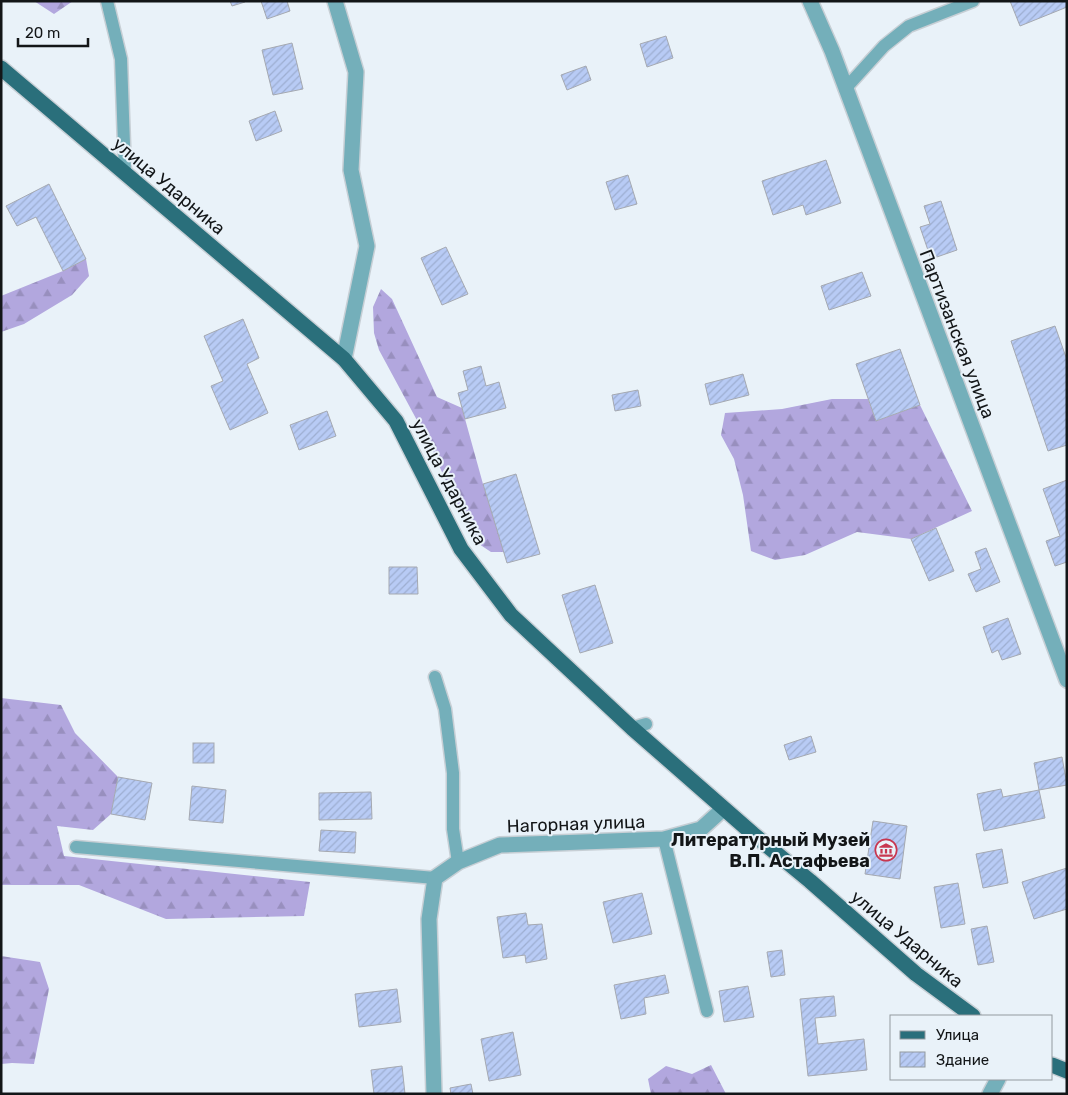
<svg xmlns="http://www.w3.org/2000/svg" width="1068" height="1095" viewBox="0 0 1068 1095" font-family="Rubik,sans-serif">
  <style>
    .forest { fill: url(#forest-firs) }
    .building { fill: url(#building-hatch); stroke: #a5a9b1 }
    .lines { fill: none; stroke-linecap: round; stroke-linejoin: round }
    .service-casing { stroke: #c7cfd5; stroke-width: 15 }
    .minor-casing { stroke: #c7cfd5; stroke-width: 18 }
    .primary-casing { stroke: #c7cfd5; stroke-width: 18 }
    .service { stroke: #74afba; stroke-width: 12 }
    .minor { stroke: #74afba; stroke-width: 15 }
    .primary { stroke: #2a6f7b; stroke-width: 15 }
    .labels { text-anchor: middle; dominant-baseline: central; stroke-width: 4; stroke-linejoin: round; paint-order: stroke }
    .street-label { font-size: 18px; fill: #131618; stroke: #e9f2f9 }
    .poi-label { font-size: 18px; font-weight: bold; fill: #131618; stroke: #e9f2f9; text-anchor: end }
  </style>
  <defs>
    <pattern id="forest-firs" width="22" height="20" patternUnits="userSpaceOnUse" patternTransform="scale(1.25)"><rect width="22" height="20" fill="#b2a7de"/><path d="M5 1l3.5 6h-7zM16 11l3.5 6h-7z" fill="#988fbe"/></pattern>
    <pattern id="building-hatch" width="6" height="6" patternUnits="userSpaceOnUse" patternTransform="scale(1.25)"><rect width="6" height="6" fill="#b8cbf5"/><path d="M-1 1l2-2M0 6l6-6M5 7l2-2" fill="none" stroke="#9daed1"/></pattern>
  </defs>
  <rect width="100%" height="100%" fill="#e9f2f9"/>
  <g class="forest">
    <path d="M34,1H73L54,14Z"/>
    <path d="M86,259L89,276L72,295L24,324L1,332V296L63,271Z"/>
    <path d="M381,289L392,299L437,397L462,408L483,484L504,552H491L473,540L426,437L379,350L374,333L373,307Z"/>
    <path d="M832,399H868L876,421L920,405L972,511L911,539L857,532L805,555L775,560L751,551L743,495L734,459L721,435L725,413L782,409Z"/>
    <path d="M1,698L61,705L75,733L118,777L111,814L93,830L57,826L64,856L310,882L304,916L166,919L79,885H1Z"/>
    <path d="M1,956L40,962L49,989L34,1064L12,1063L1,1064Z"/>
    <path d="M711,1065L726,1094H651L648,1079L666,1066L692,1074Z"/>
  </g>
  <g class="building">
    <path d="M230,1H245V2L232,6Z"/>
    <path d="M261,1H287L290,11L267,19Z"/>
    <path d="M1010,1H1067V7L1020,26Z"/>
    <path d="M666,36L673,58L647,67L640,44Z"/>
    <path d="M292,43L303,89L273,95L262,50Z"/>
    <path d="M586,66L591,80L567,90L561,75Z"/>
    <path d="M275,111L282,131L256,141L249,121Z"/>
    <path d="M826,160L841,203L806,215L803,205L773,215L762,181Z"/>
    <path d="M628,175L637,204L615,210L606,182Z"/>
    <path d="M49,184L86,259L63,271L36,217L17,226L6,206Z"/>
    <path d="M941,201L957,250L931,259L920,227L930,224L924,206Z"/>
    <path d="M446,247L468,294L442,305L421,258Z"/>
    <path d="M862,272L871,296L829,310L821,286Z"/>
    <path d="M243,319L259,358L247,364L268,413L230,430L211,386L223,381L204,336Z"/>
    <path d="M1055,326L1067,360V445L1048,451L1011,341Z"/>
    <path d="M900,349L920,405L876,421L856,364Z"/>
    <path d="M481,366L486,386L499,382L506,408L465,419L458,393L468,390L463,371Z"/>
    <path d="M743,374L749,395L710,405L705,384Z"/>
    <path d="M638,390L641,406L615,411L612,395Z"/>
    <path d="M327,411L336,436L299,450L290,425Z"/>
    <path d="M516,474L540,554L507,563L483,484Z"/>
    <path d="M1067,480V562L1055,566L1046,541L1060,536L1043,489Z"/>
    <path d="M936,528L954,571L929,581L911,539Z"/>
    <path d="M986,548L1000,582L976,592L968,574L981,569L975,552Z"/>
    <path d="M389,567H417L418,594H389Z"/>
    <path d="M595,585L613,643L580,653L562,595Z"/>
    <path d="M1008,618L1021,654L1002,660L998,650L992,653L983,627Z"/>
    <path d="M811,736L816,752L789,760L784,745Z"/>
    <rect x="193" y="743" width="21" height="20"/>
    <path d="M1062,757L1067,785L1039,790L1034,763Z"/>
    <path d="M118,777L152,783L145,820L111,814Z"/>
    <path d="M192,786L226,790L223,823L189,820Z"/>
    <path d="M1001,789L1003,797L1039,790L1045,818L984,831L977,794Z"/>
    <path d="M371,792L372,819L319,820V793Z"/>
    <path d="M873,821L907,826L900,879L865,874Z"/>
    <path d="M321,830L356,832L355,853L319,851Z"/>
    <path d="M1002,849L1008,883L983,888L976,854Z"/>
    <path d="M1067,868V909L1034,919L1022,882Z"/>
    <path d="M958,883L965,924L941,928L934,887Z"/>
    <path d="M642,893L652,934L613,943L603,902Z"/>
    <path d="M526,913L528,925L542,924L547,959L526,963L525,955L503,958L497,917Z"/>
    <path d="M987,926L994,962L978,965L971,929Z"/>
    <path d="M782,950L785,975L771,977L767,952Z"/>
    <path d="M665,975L669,993L644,998L646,1014L621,1019L614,985Z"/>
    <path d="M748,986L754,1017L724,1022L719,991Z"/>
    <path d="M397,989L401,1022L359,1027L355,994Z"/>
    <path d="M834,996L836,1016L815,1018L818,1044L864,1039L867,1070L808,1076L800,999Z"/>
    <path d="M513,1032L521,1075L489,1081L481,1039Z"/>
    <path d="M402,1066L405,1094H374L371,1070Z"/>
    <path d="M471,1084L473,1094H451L450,1088Z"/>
  </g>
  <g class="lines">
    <g class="service-casing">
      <g id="service">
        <path d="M107,1L121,59L125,173"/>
        <path d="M845,89L884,46L909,26L973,1"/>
        <path d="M435,677L445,709L453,773V829L458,862"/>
        <path d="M632,728L646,724"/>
        <path d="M664,839L707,1011"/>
        <path d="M76,847L435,878"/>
      </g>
    </g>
    <g class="minor-casing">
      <g id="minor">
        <path d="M335,1L356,72L351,170L367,246L344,359"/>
        <path d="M810,1L832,51L1067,680"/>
        <path d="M434,1094L429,919L435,878L458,862L500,845L664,839L701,829L723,809"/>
        <path d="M990,1094L998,1079"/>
      </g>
    </g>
    <g class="primary-casing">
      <g id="primary">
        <path d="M1,68L344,359L396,421L461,549L511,615L632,728L753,834L810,881L916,974L973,1016"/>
        <path d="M1052,1065L1067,1071"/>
      </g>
    </g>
    <use href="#service" class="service"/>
    <use href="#minor" class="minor"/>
    <use href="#primary" class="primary"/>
  </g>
  <defs>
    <g id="museum-ring" transform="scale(1.125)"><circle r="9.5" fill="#e9f2f9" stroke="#c83750" stroke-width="1.5"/><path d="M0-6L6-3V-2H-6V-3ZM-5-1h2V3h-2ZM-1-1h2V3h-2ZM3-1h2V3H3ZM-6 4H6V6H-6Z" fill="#c83750"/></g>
  </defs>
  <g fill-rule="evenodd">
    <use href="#museum-ring" x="886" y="850"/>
  </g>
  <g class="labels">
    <g class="street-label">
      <text transform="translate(169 186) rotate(40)">улица Ударника</text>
      <text transform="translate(957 334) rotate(69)">Партизанская улица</text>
      <text transform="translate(449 482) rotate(62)">улица Ударника</text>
      <text transform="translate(576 824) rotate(-2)">Нагорная улица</text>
      <text transform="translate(907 939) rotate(40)">улица Ударника</text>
    </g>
    <g class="poi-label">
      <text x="870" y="840">Литературный Музей<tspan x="870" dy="21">В.П. Астафьева</tspan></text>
    </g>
  </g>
  <rect width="1068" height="1095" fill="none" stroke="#131618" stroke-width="5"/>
  <rect x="890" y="1015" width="162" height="65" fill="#e9f2f9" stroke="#939a9f"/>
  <rect x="900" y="1031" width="25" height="8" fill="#2a6f7b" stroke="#939a9f"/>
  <text x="936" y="1040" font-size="15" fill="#131618">Улица</text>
  <rect x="900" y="1052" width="25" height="15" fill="url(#building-hatch)" stroke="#939a9f"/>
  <text x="936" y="1065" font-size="15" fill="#131618">Здание</text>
  <path d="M18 38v8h70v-8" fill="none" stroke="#131618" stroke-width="2.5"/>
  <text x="25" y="38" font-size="15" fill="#131618" stroke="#e9f2f9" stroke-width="4" paint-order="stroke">20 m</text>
</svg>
